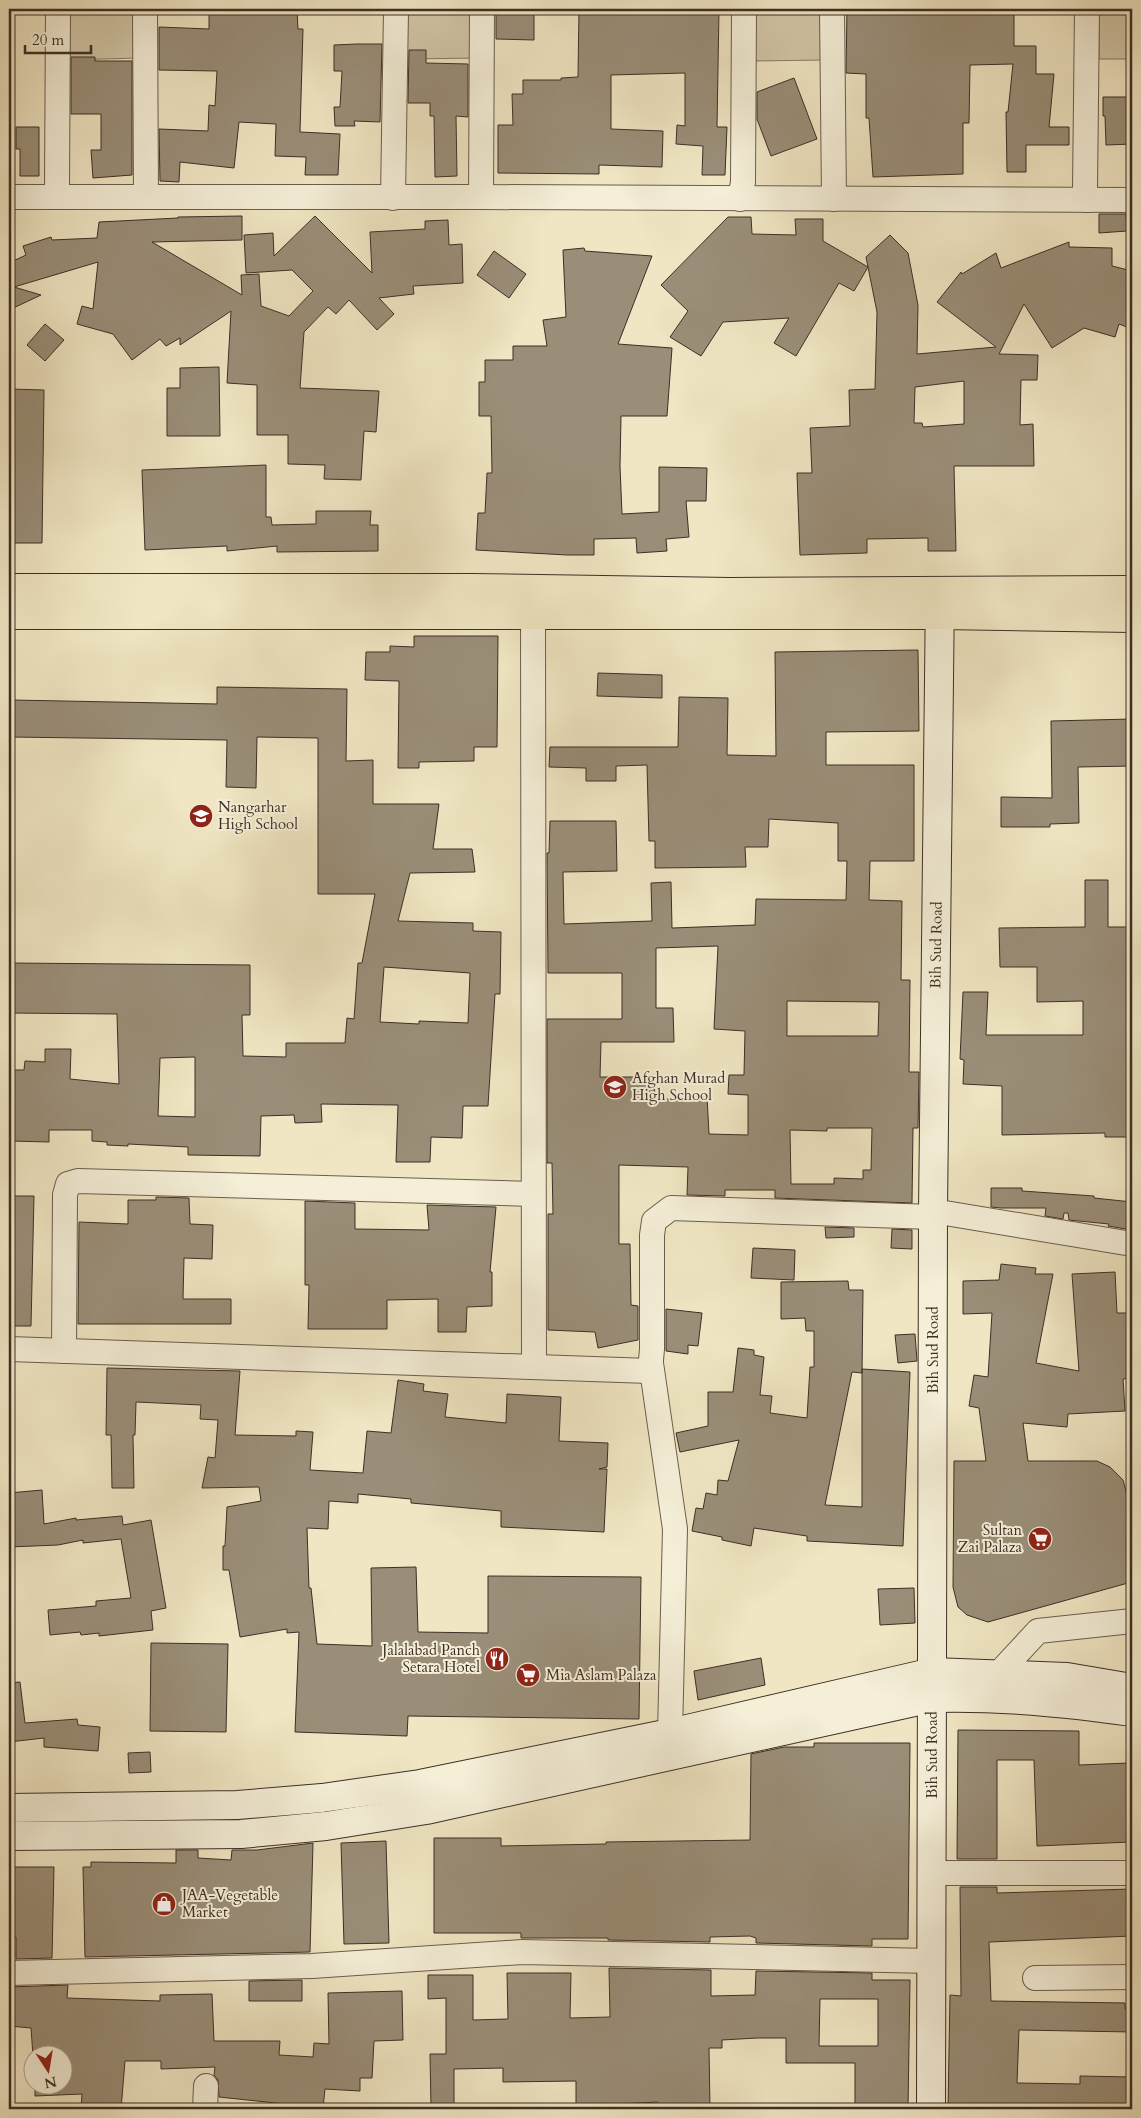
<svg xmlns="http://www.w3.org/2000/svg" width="1141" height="2118" viewBox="0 0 1141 2118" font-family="Cardo,serif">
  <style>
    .green { fill: #d2c7a8; stroke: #887b67 }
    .building { fill: #9a8e78; stroke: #3d2f26; fill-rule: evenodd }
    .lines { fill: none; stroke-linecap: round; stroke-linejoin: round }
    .street-casing { stroke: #6a5d4d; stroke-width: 26 }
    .secondary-casing { stroke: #3d2f26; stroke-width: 30 }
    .highway-casing { stroke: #3d2f26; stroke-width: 30 }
    .street { stroke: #f5efd8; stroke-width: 24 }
    .secondary { stroke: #f5efd8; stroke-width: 28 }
    .highway { stroke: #f0e6c3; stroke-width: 28 }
    .labels { text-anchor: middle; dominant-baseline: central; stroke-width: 4; stroke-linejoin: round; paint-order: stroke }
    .poi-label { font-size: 15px; fill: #3d2f26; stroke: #f5efd8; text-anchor: start }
    .street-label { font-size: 15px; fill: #3d2f26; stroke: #f5efd8 }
  </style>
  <rect width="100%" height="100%" fill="#f0e6c3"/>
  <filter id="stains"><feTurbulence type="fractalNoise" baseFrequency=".004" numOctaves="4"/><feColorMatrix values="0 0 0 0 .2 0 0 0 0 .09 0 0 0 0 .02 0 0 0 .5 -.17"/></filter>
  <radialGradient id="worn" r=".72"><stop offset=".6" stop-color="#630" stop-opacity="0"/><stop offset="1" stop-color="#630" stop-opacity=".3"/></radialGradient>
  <g class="green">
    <path d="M67,9H138V58L67,60Z"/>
    <path d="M408,9H479V58L407,59Z"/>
    <path d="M753,9H824V60L753,61Z"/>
    <rect x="1099" y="9" width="33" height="50"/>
  </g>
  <g class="building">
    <path d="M248,9H297L298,29H303L300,132L340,134L338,175H305L306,157L275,156L276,124L239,122L234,168L180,162L179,182L160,181L159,129L208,131L209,105L215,106L217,71L159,70V27L209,29V12H248Z"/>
    <path d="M496,9H534V40L496,39Z"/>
    <path d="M579,9H719L717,127H727L725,175H702L703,146L676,144L677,125L685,126V73L611,75V129L663,131L662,167L599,165V174L498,173V125H513L512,94H523V80H561V78L578,77Z"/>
    <path d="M847,9H1014V46H1036V74H1054L1049,127H1069V145H1026V172H1007L1006,112H1008L1013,64L970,65L969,123H963V174L873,177L869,118H866V74L846,73Z"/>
    <path d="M357,44H382L380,122L354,121L355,126H335L334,107H340L342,71H334V45Z"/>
    <path d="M409,50H426V63L468,64V117L456,116L457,176L435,177L434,116H430V103H408Z"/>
    <path d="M71,57H95V61H132V175L93,178L91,150H101V114H71Z"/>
    <path d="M794,78L817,139L771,156L757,119V92Z"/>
    <path d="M1103,97H1132V144L1106,145L1105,116H1103Z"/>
    <path d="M16,127H39V176H20V149H16Z"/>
    <path d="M1099,214H1126L1127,231L1099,233Z"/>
    <path d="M242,216V240L152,242L242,295L241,275L259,274L261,306L289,316L313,291L292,270L246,273L244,235L273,233L274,256L315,216L372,273L370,232L425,229V221L448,220L449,245L462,244L463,283L413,286L414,294L379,298L394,314L377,330L349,300L336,314L328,307L304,332L300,388L379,391L376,432L364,431L361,480L324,479L325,465L288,464V435H257V385L227,383L231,311L180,345V338L166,346L160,339L132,360L113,334L77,324L82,306L93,309L98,262L14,287L41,295L9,310V263L26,255L23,246L51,237L52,240L97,238L99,222L178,218V217Z"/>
    <path d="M728,217H751L752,234L796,235L795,219H823V241L868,267L854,291L839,283L796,356L774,343L789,318L723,322L701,356L670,337L688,311L661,285Z"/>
    <path d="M890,235L908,253L918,305L917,354L996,347L937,302L961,272L962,274L996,253L1001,268L1069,242V247L1112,248V266L1132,271V310L1127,327L1119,324L1115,337L1084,328L1052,348L1024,304L999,354L1038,355L1037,380H1021L1020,425L1033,424L1034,466H954L956,551H928V538L867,539V553L800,555L797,473H812L810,428L850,426L849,390L875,389L877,312L866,257ZM964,381V424L923,427L922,423H914L915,387Z"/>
    <path d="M584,248L585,251L652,256L618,344L672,348L667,416H621L620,466L622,514L659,512V467L707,468L706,501H686L689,537L666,539L667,551L637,553L636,538L594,539V555H567L476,550L478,513H485L487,473H492L491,416H479V382H485V360H513V346H547L543,320L566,317L563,250Z"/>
    <path d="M494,251L526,274L509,298L477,275Z"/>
    <path d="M45,324L64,340L45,361L27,345Z"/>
    <path d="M219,367L220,436H167V388H180V368Z"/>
    <path d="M9,389L44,390L42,543H9Z"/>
    <path d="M266,465V517H271L272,525L316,524V511H371L370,525H378V551L277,552V546L227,551V546L145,550L142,470Z"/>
    <path d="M414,636H498L497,747H474V761L419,762V768H398L399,681L365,680L366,652H390V646L414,647Z"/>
    <path d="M918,650L919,731L826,732V765H914V861H870L869,900L902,901L901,980H910L909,1072H919L918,1128H913L912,1203L775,1198V1190H725V1196L687,1195L688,1167L619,1165V1244H630L631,1305L638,1306V1340L598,1348L595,1332L548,1330V1214H553L552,1163H547V1019H622V973H548L547,853H549L550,821H616L617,871L563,872L564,924L652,921L651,883L671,882L672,928L755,925L756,899L846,900L847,861H838V823L769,819L768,847H745L746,867L655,868V841H649L647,765L616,766V781H586V768L549,767L550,747H678L679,697L728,698L727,755L776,756L775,652ZM718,946L714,1029L745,1031L744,1075H729L728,1094L748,1095V1135L709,1134L707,1096L655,1100L654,1077H600L601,1042H674L673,1008H656V948ZM787,1001L879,1002L878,1036H787ZM827,1128H872L871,1170H863V1179L834,1178V1184H791L790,1130L827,1131Z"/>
    <path d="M598,673L662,675V698L597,696Z"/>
    <path d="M217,687L347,689L346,761L373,760V804H439L433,849H472L475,872L410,873L398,921L473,923V931L501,932L500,994H495L488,1106H463L462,1138L431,1137L430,1162H396L398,1105L321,1104L322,1122L295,1123L294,1115L261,1116L260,1156L188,1155V1147L128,1144V1146L107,1145V1142L92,1141V1130H49V1142L9,1141V1070H24L25,1061L45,1062V1049H71L70,1079L119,1084L117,1014L9,1013V963L250,965V1015H242L243,1056L286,1057V1043H345L347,1018L354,1019L358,963H362L375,894H318V738L257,737L256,788L226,787L227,740L11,737L12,700L217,704ZM384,967L470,973L468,1023L419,1021V1024L380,1022ZM195,1057V1117L158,1116L160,1058Z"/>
    <path d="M1132,719V766L1078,767L1079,823L1050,824V827H1001V797L1052,798L1051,721Z"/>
    <path d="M1085,880H1108V927H1132V1038H1130L1128,1137H1105V1133L1002,1135V1086L963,1084L964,1060L960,1059L963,992H988L986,1035H1083V1001L1037,1002V967H1000L999,928L1085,927Z"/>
    <path d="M991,1188H1022V1191L1094,1196V1198L1132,1202V1230L1108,1226L1109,1224L1069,1220L1068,1213H1064L1063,1219L1045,1216L1046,1208H1001L991,1207Z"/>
    <path d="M9,1196H34L31,1326H9Z"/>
    <path d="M156,1197L189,1198L190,1224L213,1225L212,1259L184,1258L183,1299H231V1324H78L79,1222L128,1224V1200H156Z"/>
    <path d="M305,1201L355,1203V1229L429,1230L427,1205L496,1207L490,1272H492V1306L467,1307L466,1332H438V1299L387,1300V1329H308L309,1285H305Z"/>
    <path d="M825,1227L854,1228V1237L826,1238Z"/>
    <path d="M892,1229L912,1230V1249L891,1248Z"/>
    <path d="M753,1248L795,1250L794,1280L751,1278Z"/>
    <path d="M1001,1264L1036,1268L1035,1274H1053L1036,1363L1079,1371L1072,1274L1115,1272L1117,1313H1132V1378L1123,1379L1125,1411L1068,1414L1067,1427L1023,1423L1028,1461H1097L1110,1467L1123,1480L1127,1495L1128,1583L988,1622L967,1615L958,1607L953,1587L954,1461H986L979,1408L969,1406L974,1375L988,1377L992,1313L963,1314V1281L999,1280Z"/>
    <path d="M848,1281L849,1290H863L862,1373L852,1372L825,1505L862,1507V1369L910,1372L903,1546L807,1541V1536L754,1528L751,1546L722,1540V1537L692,1531L696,1508L703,1509L706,1493L717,1495L718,1480L728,1481L739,1440L680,1452L676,1433L708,1426V1392H733L738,1348L754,1350V1355L764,1357L760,1395L772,1396L770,1413L807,1418L810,1367H814V1331H806L805,1318L781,1319V1282Z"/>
    <path d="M666,1309L702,1313L698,1346L688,1345V1354L666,1351Z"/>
    <path d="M915,1334L917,1361L898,1363L895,1335Z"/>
    <path d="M107,1368L240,1371L235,1435L296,1436V1431L313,1432L310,1470L363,1473L367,1431L391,1433L398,1380L424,1384L423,1391L448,1394L445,1417L506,1423L507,1394L561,1397L559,1441L608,1443L607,1467L599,1469H607L604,1532L501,1527V1511L411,1503V1499L358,1494V1503L329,1501L328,1529L307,1528L309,1588H311L317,1644L372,1646L371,1568L416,1567L418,1632L488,1633V1576L641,1577L639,1719L408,1716L407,1736L295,1732L299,1632L287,1633V1629L240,1637L229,1570H223V1546H225L227,1507L261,1501L259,1487L202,1488L208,1457L215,1458L218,1420L200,1419L201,1405L136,1402L135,1435H133L134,1488H112L111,1435H106Z"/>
    <path d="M42,1490L44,1524L76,1518V1520L122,1516L123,1525L151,1520L166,1608L151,1611L153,1630L99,1636V1633L81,1635L80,1632L50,1635L48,1610L96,1606V1601L131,1598L121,1539L83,1543V1540L58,1545L9,1547V1493Z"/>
    <path d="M914,1588L915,1623L880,1625L878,1589Z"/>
    <path d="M151,1643L228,1644L226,1732L150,1731Z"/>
    <path d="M761,1658L765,1685L698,1700L694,1671Z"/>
    <path d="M20,1682L25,1723L77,1719L78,1725L100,1727L98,1751L44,1747V1738L9,1742V1683Z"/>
    <path d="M958,1730L1079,1731V1765L1129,1763L1131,1842L1037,1846L1034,1760H997V1859H957Z"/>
    <path d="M814,1743H910L908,1939H872V1946L756,1943V1938L750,1936L710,1937V1942L608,1940V1938H521V1933H434V1838H501V1846L606,1844V1842L750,1840L751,1754L784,1747H814Z"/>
    <path d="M150,1752L151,1772L129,1773L128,1753Z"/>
    <path d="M386,1841L389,1943L344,1944L341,1843Z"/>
    <path d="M313,1843L310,1952L85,1957L83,1867H91V1862L176,1863V1850H198V1858L231,1860L232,1850H257Z"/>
    <path d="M9,1867H54L52,1958L16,1959V1937H9Z"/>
    <path d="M960,1887H997V1893L1132,1889V1936L989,1942L991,2001L1125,2003V2009L1132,2010V2032L1019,2030L1017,2083L1080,2084V2076L1132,2077V2109H948L950,1995L961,1996Z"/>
    <path d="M609,1968L711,1970V1996L755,1995L756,1971L872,1973V1980H910L908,2109H855V2063H786V2038H757L722,2040V2048H709L710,2109H658V2102L598,2105V2109H576V2081L503,2082V2068L454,2069V2108H431L430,2054H446V1998L428,1999V1975H473V2020L508,2019L507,1973H571L570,2018L610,2017ZM820,1999H878V2046H819Z"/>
    <path d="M302,1980V2001H249V1981Z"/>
    <path d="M68,1985L67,1998L160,2001V1995L212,1994L214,2041H280L279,2055L313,2057L314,2043L329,2044L328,1993L402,1991L403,2040L374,2041L372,2078H360V2091L325,2089L323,2108L285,2107V2104L219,2097L218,2080L214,2075L215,2067L161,2069V2061H125L121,2109H81L82,2094L35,2096V2086H62V2056H33L31,2028L9,2026V1987Z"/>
  </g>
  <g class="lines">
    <g class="street-casing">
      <g id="street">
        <path d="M58,9L57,188L59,196"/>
        <path d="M145,9L146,197"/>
        <path d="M832,9L834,199"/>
        <path d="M9,197H481L1132,200"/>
        <path d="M481,197L482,9"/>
        <path d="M393,198L396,9"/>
        <path d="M740,199L743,182L744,9"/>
        <path d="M1087,200L1085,190L1087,9"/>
        <path d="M533,596L534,1367"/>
        <path d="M9,1349L650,1371L652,1349V1235L654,1221L671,1208L933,1217V1211L1132,1244"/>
        <path d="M64,1351L65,1195L68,1184L78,1181L533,1194"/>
        <path d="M651,1363L675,1529L670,1733"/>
        <path d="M999,1673L1038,1631L1132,1621"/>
        <path d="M932,1873H1132"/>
        <path d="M9,1973L312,1966L522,1952L931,1961"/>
        <path d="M1035,1978L1132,1977"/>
        <path d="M205,2109L206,2086"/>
      </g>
    </g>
    <g class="secondary-casing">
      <g id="secondary">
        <path d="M9,1808L237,1805L322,1798L420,1784L670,1733L933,1672L1067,1677L1132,1688"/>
        <path d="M9,1836L241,1834L326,1826L426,1810L932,1698C1000,1696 1065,1703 1132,1712"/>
        <path d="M931,2109L933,1211L940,591"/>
      </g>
    </g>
    <g class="highway-casing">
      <g id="highway">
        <path d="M9,588H471L730,592L1132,590"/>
        <path d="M9,615H940L1132,618"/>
      </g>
    </g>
    <use href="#street" class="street"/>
    <use href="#secondary" class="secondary"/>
    <use href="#highway" class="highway"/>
  </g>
  <defs>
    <g id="school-disc" transform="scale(1.25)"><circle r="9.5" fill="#8f2418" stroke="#f5efd8"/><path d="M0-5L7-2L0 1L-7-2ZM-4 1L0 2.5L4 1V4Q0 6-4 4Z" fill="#fff"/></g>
    <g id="supermarket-disc" transform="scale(1.25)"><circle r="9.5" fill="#8f2418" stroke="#f5efd8"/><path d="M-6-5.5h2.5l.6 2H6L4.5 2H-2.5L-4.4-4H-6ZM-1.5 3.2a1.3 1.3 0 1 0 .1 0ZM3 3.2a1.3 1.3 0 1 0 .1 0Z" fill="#fff"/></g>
    <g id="restaurant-disc" transform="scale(1.25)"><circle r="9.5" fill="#8f2418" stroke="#f5efd8"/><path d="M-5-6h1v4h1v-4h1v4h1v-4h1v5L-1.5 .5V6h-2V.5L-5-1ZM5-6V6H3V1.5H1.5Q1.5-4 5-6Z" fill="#fff"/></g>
    <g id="shop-disc" transform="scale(1.25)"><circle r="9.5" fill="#8f2418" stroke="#f5efd8"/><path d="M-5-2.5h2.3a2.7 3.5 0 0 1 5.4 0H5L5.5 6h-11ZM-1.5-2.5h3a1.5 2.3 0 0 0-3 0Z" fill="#fff"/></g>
  </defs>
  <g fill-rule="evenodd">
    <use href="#school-disc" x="201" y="816"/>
    <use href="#school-disc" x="615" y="1087"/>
    <use href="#supermarket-disc" x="1040" y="1539"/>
    <use href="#restaurant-disc" x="497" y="1659"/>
    <use href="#supermarket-disc" x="528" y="1675"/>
    <use href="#shop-disc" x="164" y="1904"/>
  </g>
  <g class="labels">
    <g class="poi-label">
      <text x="218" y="807">Nangarhar<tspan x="218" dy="17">High School</tspan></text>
      <text x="632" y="1078">Afghan Murad<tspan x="632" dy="17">High School</tspan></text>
      <text x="1022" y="1530" text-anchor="end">Sultan<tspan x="1022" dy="17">Zai Palaza</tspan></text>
      <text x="480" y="1650" text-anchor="end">Jalalabad Panch<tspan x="480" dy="17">Setara Hotel</tspan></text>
      <text x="546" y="1675">Mia Aslam Palaza</text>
      <text x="182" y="1895">JAA-Vegetable<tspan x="182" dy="17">Market</tspan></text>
    </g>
    <g class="street-label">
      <text transform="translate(936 945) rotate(-89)">Bih Sud Road</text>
      <text transform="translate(933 1350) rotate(-90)">Bih Sud Road</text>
      <text transform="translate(932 1755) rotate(-90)">Bih Sud Road</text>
    </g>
  </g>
  <rect width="1141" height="2118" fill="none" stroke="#f0e6c3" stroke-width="30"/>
  <rect x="10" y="10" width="1121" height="2098" fill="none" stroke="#3d2f26" stroke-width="2.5"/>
  <rect x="15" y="15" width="1111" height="2088" fill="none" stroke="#3d2f26"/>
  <g transform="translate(48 2070) rotate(168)"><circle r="24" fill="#f5efd8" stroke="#aba291"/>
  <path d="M0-4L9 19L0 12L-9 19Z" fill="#8f2418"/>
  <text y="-8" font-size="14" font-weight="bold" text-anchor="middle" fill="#3d2f26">N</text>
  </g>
  <path d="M25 45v8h66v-8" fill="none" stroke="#3d2f26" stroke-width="2.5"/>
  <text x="32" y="45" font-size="15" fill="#3d2f26" stroke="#f5efd8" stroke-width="4" paint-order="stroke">20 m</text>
  <rect width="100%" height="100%" filter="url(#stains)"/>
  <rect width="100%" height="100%" fill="url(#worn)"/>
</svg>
